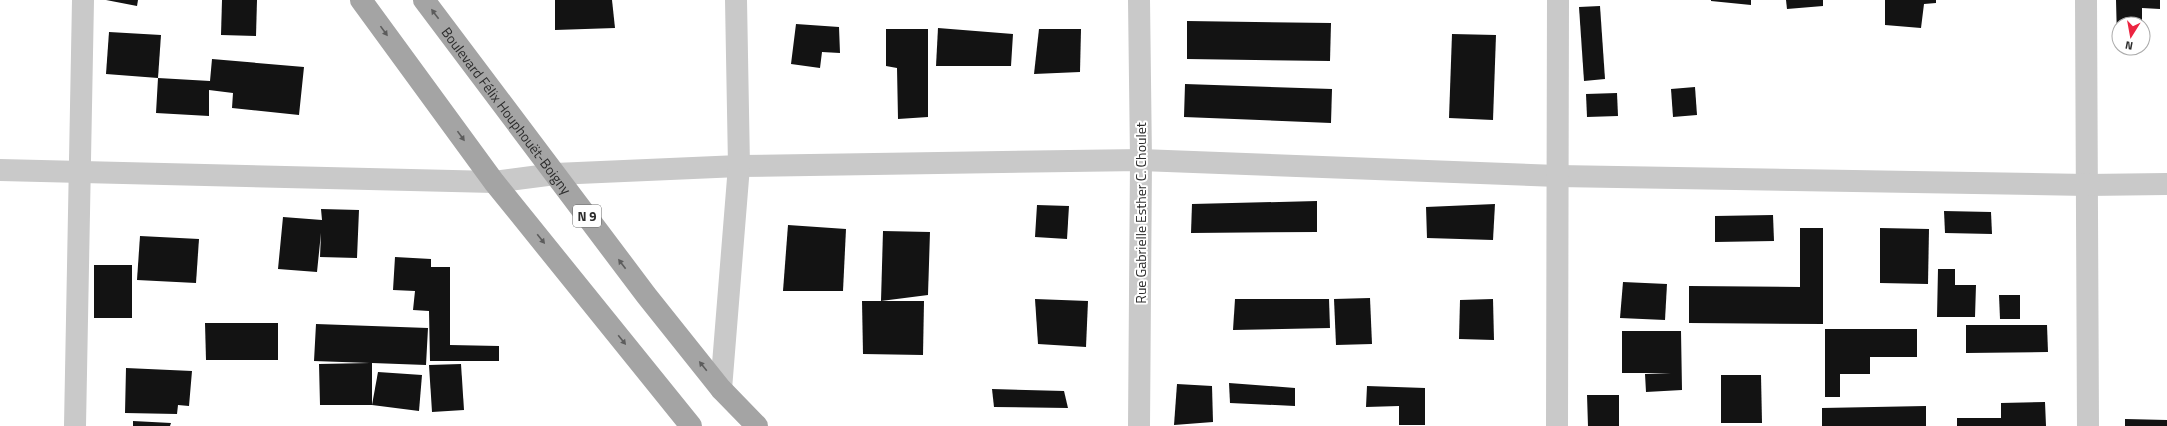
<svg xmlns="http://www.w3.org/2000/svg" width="2167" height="426" viewBox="0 0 2167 426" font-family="'Titillium Web',sans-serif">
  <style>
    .building { fill: #131313 }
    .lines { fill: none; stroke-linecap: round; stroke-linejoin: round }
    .minor { stroke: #c9c9c9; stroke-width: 22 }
    .primary { stroke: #a4a4a4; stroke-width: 22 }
    .oneway { fill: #5c5c5c }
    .labels { text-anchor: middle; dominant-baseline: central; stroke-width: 4; stroke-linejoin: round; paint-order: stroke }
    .shield { fill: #fff; stroke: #6b6b6b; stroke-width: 1 }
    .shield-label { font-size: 13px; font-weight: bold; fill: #2c2c2c }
    .street-label { font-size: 14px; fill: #2c2c2c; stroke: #fff }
  </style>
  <rect width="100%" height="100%" fill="#fff"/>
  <g class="building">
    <path d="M106,0H138L137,6Z"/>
    <path d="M222,0H257L256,36L221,35Z"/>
    <path d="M555,0H612L615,28L555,30Z"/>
    <path d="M1711,0H1751V5L1711,1Z"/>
    <path d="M1786,0H1823V6L1787,9Z"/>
    <path d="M1885,0H1936V3L1924,4L1921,28L1885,25Z"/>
    <path d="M2116,0H2160V9L2142,8V24H2119V40L2117,39Z"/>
    <path d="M1600,6L1605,79L1584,81L1579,7Z"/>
    <path d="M1187,21L1331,23L1330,61L1187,59Z"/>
    <path d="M796,24L839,27L840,53L822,52L820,68L791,64Z"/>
    <path d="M938,28L1013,34L1011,66H936Z"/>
    <path d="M886,29H928V117L898,119L897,68L886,66Z"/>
    <path d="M1039,29H1081L1080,72L1034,74Z"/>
    <path d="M109,32L161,35L158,78L106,74Z"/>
    <path d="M1452,34L1496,35L1493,120L1449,118Z"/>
    <path d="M212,59L304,67L299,115L232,108L233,93L209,90V116L156,113L158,78L210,81Z"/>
    <path d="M1185,84L1332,89L1331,123L1184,117Z"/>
    <path d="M1695,87L1697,115L1673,117L1671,89Z"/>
    <path d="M1617,93L1618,116L1587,117L1586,94Z"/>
    <path d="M1317,201V232L1191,233L1192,204Z"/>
    <path d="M1495,204L1493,240L1427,238L1426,207Z"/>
    <path d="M1037,205L1069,206L1067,239L1035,237Z"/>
    <path d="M321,209L359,210L357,258L320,257L321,233L317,272L278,269L283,217L322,220Z"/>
    <path d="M1944,211L1991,212L1992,234L1945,233Z"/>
    <path d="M1773,215L1774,241L1715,242V216Z"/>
    <path d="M788,225L846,229L843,291H783Z"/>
    <path d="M1800,228H1823V324L1689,323V286L1800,287Z"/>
    <path d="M1880,228L1929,229L1928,284L1880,283Z"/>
    <path d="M883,231L930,232L928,295L881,301Z"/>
    <path d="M140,236L199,239L196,283L137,280Z"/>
    <path d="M395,257L431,259V267H450V345L499,346V361H430L429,311L413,310L415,291L393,290Z"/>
    <rect x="94" y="265" width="38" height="53"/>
    <path d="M1938,269H1955V285H1976L1975,317H1937Z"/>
    <path d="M1623,282L1667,284L1665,320L1620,318Z"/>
    <path d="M1999,295H2020V319H2000Z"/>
    <path d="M1370,298L1372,344L1336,345L1334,299Z"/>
    <path d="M1035,299L1088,301L1086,347L1038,344Z"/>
    <path d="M1235,299H1329L1330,328L1233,330Z"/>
    <path d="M1493,299L1494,340L1459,339L1460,300Z"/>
    <path d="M862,301H924L923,355L863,354Z"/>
    <path d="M205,323H278V360H206Z"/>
    <path d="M316,324L428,328L426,365L372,363V405H320L319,364L370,363L314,361Z"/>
    <path d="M1966,325H2047L2048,352L1966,353Z"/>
    <path d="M1825,329H1917V357H1870V374H1840V397H1825Z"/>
    <path d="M1622,331H1681L1682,390L1646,392L1645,374L1671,373H1622Z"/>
    <path d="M461,364L464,410L432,412L429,365Z"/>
    <path d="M126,368L192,371L189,406L178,405L177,414L125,413Z"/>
    <path d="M378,372L422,375L419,411L372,405Z"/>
    <path d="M1721,375H1761L1762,423H1721Z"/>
    <path d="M1229,383L1295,388V406L1230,403Z"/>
    <path d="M1177,384L1212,386L1213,422L1174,425Z"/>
    <path d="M1367,386L1425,388V425H1399V406L1366,407Z"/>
    <path d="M992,389L1064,391L1068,408L994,407Z"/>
    <path d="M1587,395H1619V426H1588Z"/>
    <path d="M2045,402L2046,426H1957V418H2001V403Z"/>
    <path d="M1926,406V426H1822V408Z"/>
    <path d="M2125,419L2167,420V426H2125Z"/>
    <path d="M133,421L171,423L170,426H133Z"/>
  </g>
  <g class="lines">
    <g class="minor">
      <path d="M1139,0L1141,160L1139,426"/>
      <path d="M2086,0L2088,426"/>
      <path d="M0,170L494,182L555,174L739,166L1141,160L1558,176L2087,185L2167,184"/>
      <path d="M721,389L739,166L736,0"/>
      <path d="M75,426L83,0"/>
      <path d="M1557,426L1558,0"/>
    </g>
    <g class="primary">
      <path d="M361,0L494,182L691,426"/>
      <path id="s1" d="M424,0L646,295L721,389L757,426"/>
    </g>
  </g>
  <defs><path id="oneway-solid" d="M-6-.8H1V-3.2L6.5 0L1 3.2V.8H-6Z"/></defs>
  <g class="oneway">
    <use href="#oneway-solid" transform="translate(435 14) rotate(-127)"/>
    <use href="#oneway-solid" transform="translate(384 31) rotate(54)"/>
    <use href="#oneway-solid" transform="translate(461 136) rotate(54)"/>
    <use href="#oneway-solid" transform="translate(541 239) rotate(51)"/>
    <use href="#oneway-solid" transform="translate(622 264) rotate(-127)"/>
    <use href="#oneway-solid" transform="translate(622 340) rotate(51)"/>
    <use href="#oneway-solid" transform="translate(703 366) rotate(-129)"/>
  </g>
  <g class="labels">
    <rect class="shield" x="573" y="205" width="28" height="22" rx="3"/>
    <g class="shield-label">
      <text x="587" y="216">N 9</text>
    </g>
    <g class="street-label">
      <text stroke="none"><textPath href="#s1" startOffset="138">Boulevard Félix Houphouët-Boigny</textPath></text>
      <text transform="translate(1140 213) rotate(-90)">Rue Gabrielle Esther C. Choulet</text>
    </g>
  </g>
  <g transform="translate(2131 36) rotate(191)"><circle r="19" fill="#ffffff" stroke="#ababab"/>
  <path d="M0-3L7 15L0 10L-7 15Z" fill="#ec2541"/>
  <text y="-6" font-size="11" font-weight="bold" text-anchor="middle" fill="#2c2c2c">N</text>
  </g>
</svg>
